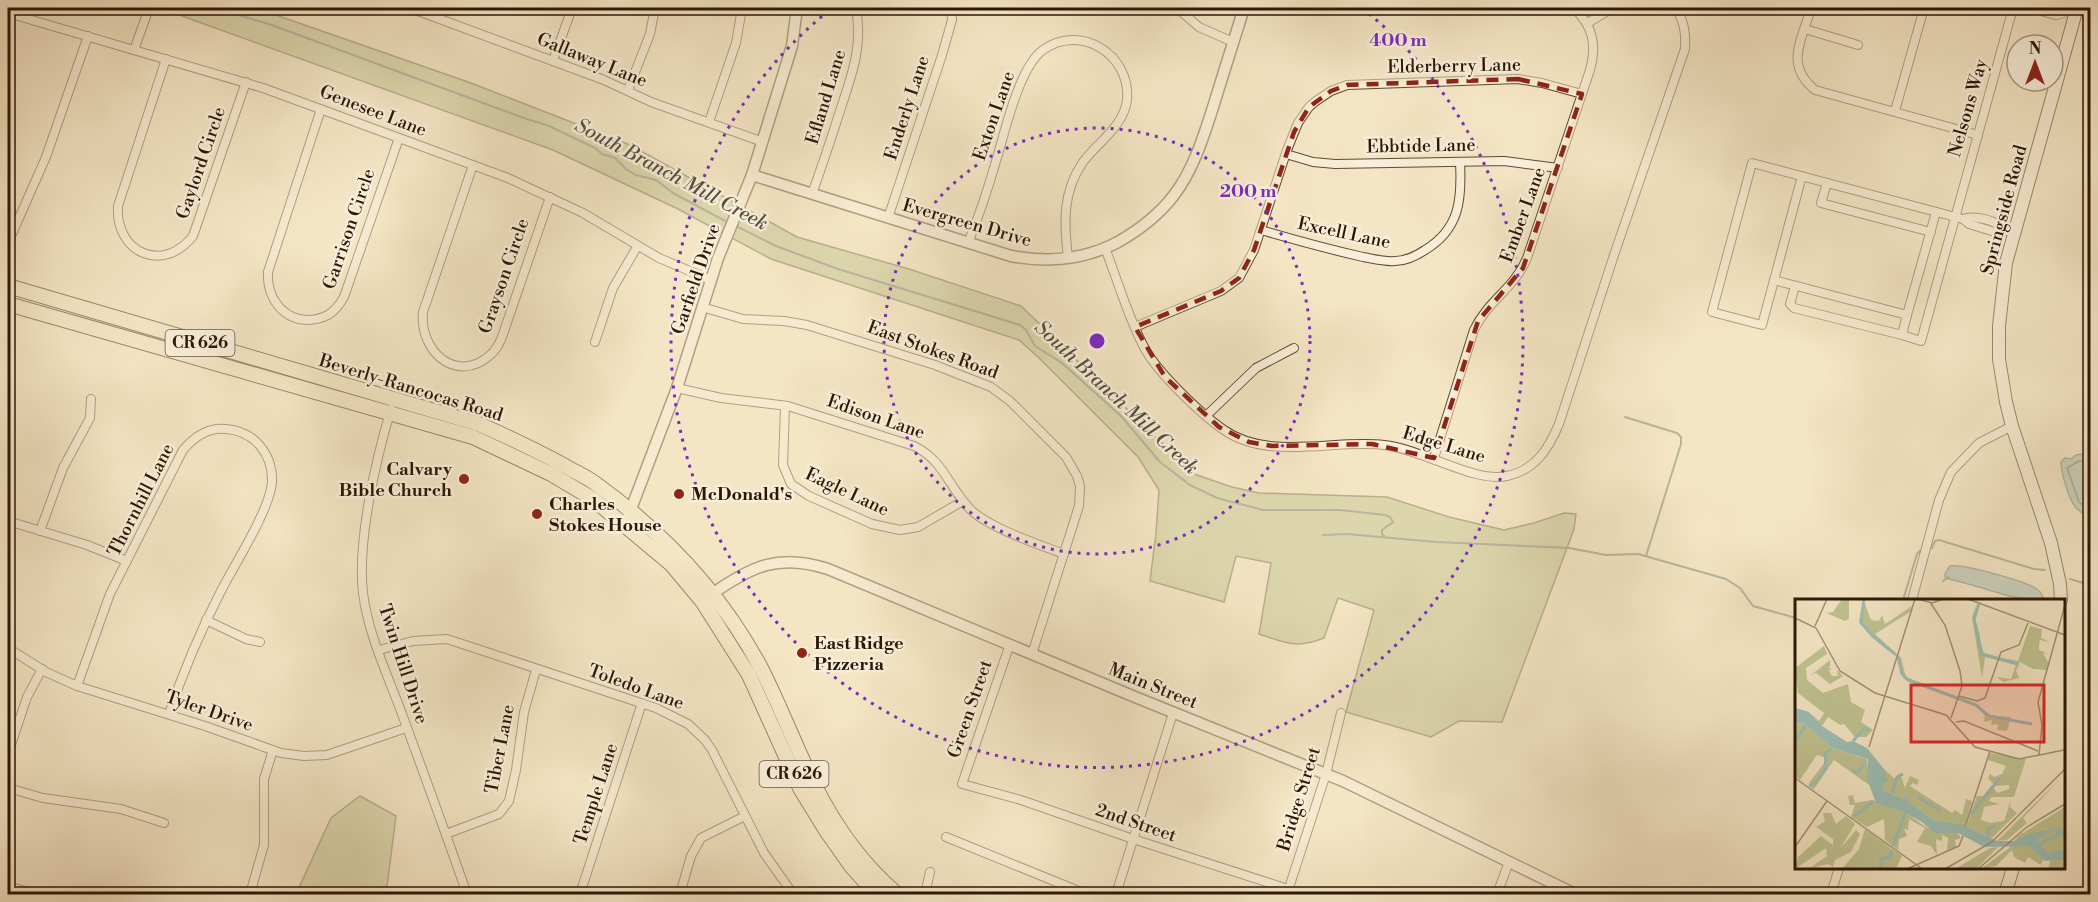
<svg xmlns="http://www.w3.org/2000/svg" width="2098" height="902" viewBox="0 0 2098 902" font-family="'Libre Bodoni',serif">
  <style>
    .green { fill: #c0c391; stroke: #766c4a; stroke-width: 1.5 }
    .water { fill: #9cbfb6; stroke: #707b6f; stroke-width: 1.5 }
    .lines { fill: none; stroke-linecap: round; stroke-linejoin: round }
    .shore { stroke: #646a5d; stroke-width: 1.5 }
    .stream { stroke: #707b6f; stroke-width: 2 }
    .minor-casing { stroke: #5f4a34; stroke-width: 10 }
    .tertiary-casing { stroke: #5f4a34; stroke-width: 13 }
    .secondary-casing { stroke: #2d1604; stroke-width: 14 }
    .primary-casing { stroke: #2d1604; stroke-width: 16 }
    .minor { stroke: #f8eed9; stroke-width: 8 }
    .tertiary { stroke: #f8eed9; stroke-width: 10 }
    .secondary { stroke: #f8eed9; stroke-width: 12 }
    .primary { stroke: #f4e5c4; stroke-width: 14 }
    .marked { fill: none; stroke: #8f2418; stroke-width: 4.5; stroke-dasharray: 12 8; stroke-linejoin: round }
    .ring { fill: none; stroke: #7b2cbf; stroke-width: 3; stroke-dasharray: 3 6 }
    .poi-dot { fill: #8f2418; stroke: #f8eed9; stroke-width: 2 }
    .labels { text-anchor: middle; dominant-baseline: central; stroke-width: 5; stroke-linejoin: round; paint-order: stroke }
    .shield { fill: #f8eed9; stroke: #6a5744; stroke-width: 1.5 }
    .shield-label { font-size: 16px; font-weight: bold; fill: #2d1604 }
    .street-label { font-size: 18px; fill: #2d1604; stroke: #f8eed9 }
    .poi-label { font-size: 18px; font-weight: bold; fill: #2d1604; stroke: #f8eed9; text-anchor: start }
    .water-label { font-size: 20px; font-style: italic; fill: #545142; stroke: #f8eed9 }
    .inset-river { fill: none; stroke: #9cbfb6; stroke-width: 3 }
    .inset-road { fill: none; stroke: #a49277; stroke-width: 1.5 }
    .view { fill: #d62828; fill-opacity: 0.15; stroke: #d62828; stroke-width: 3 }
    .inset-edge { fill: none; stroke: #2d1604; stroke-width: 3 }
    .centre { fill: #7b2cbf; stroke: #f8eed9; stroke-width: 3 }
    .ring-label { font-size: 18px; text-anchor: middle; font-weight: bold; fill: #7b2cbf; stroke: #f8eed9; stroke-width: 5; stroke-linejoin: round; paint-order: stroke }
  </style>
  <rect width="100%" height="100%" fill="#f4e5c4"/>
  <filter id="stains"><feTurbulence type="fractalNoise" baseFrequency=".00333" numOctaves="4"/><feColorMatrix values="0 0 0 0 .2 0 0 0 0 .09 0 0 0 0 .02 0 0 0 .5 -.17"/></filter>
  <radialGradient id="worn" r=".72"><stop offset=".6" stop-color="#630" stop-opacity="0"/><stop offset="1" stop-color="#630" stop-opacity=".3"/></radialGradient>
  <g class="green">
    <path d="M160,8H256L471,83L630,145L797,237L909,269L1021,306L1194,474L1232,487L1259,493L1387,497L1449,517L1504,530L1534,523L1564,513L1576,514L1574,529L1502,722L1459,721L1431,737L1346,712L1374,610L1338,598L1324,638C1296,649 1286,643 1259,634L1271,563L1236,556L1224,602L1150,581L1156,533L1159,490L1138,457L1038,357L1019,340L771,259L678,209L553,150Z"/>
    <path d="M360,796L396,816L386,894H296L331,818Z"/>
  </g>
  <g class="water">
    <path d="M2084,454L2090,457V517C2084,514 2078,512 2074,505C2068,496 2061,472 2061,462L2065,458L2071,459L2076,455Z"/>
    <path d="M1950,566C1964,564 2025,581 2037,589C2041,592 2043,596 2044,600C2017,601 1995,591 1968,584C1961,581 1952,581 1945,577V574Z"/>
  </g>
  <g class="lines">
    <path class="shore" d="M2090,462L2079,461L2067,468L2079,502L2090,510"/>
    <g class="stream">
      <path d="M213,8L269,24L524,118L549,126L595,148L602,154L615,158L627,170L636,175L656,180L673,193L729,223"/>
      <path d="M734,225L776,246L838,269L1020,325L1026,330L1035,346L1062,363L1121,416L1160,462L1190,485L1217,498L1263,510H1340L1385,515L1390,517L1393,522L1382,530V534L1385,537"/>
      <path d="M1625,417L1677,433L1681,437V444L1646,556"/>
      <path d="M1323,535L1347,534L1436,542L1569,548L1606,555L1638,554L1726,579L1740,588L1753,606L1796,618"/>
      <path d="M1932,548L1935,541L1939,540L2034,569L2045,570"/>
      <path d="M2070,579L2090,585"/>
      <path d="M1943,581L1949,577"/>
      <path d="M1822,600H1829"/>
      <path d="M1903,600L1917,554L1921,550"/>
    </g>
    <g class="minor-casing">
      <g id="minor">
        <path d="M410,8L604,80L651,102L763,142"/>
        <path d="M1177,8L1199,27L1233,42"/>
        <path d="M1811,8C1802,40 1784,65 1815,90L1978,135"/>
        <path d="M2030,8L2056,15L2064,13"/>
        <path d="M8,13L263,88L508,178L583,213L659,258L711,280"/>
        <path d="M1588,23L1612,8"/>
        <path d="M1805,29L1858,45"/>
        <path d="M134,50L149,8"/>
        <path d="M166,59L118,206C115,253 163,274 193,236L246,82"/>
        <path d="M553,61L572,8"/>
        <path d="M628,90L650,34L655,8"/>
        <path d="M321,109L268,272C266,306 295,331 328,315C335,311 340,304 344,297L399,138"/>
        <path d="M1895,111L1924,8"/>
        <path d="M709,122L736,43L742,8"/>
        <path d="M1286,154L1313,162L1335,164L1504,161L1558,168"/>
        <path d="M473,165L423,312C419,351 456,384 489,356C496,351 499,344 502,337L550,197"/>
        <path d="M1802,176L1762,325L1712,312L1752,163L1963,219L1969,224L1998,233L2004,230L2014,233"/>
        <path d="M1827,183L1821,203L1931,232"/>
        <path d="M812,194C822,166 831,139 840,111C852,74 863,47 856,8"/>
        <path d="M888,218L942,55L952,20L951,8"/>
        <path d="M1963,219C1975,215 1997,220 2004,230"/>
        <path d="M1261,230C1295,240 1328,249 1363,257C1374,259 1384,262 1395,261C1406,261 1416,256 1425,250C1460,229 1462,199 1460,162"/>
        <path d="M8,243L46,157L88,36"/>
        <path d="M968,243C979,216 988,189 996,161C1005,132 1019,67 1043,50C1081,23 1131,55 1127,100C1124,126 1097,143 1083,162C1062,192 1064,224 1068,258"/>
        <path d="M1105,248C1118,281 1128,318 1145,349C1158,373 1202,415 1224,430C1268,461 1334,439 1384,445C1422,449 1474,483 1507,476C1535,470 1548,450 1559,424L1614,255L1685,49C1686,32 1684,22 1676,8"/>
        <path d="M1774,280L1907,315L1902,335L1794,308L1790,304L1795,286"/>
        <path d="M702,307L743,319L784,321L807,325L935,365L991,387L1010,401L1066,457L1077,476L1080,486L1079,506L1032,654"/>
        <path d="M1907,315L1936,212"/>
        <path d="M1135,327L1221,291L1239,278L1254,250L1287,150L1298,123L1309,107L1316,101L1331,91L1347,85L1518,79L1542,83L1582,94"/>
        <path d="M1902,335L1921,341L2013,8"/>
        <path d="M595,342L613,288L637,247"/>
        <path d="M677,388L721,398L788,406L914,446C945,461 949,489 972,511C992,529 1038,544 1064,554"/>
        <path d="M785,406L783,465L791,484L809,496L872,524L900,530L918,527L963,501"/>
        <path d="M391,409C376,459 357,541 363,593C368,634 388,676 402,714C424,774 446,834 467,894"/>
        <path d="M1207,415L1256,368L1294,348"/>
        <path d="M1434,458L1474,330C1488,300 1515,288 1527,258L1590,70C1597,45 1593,26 1574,8"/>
        <path d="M8,521L87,545L127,561"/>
        <path d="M40,531L63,468L90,418L91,399"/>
        <path d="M1912,600L1939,500L1951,472L1979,443L2012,426"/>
        <path d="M206,620L246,639L260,642"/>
        <path d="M1010,644L962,784L1021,800L1133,839L1288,889L1299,894"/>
        <path d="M8,648L46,672L77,686L205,726L281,753L304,756L327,755L406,728"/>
        <path d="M379,650L413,641L447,639L656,708L688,724L705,740L712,750L764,853L793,894"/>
        <path d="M77,686L110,594L183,450C194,437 209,427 226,429C254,431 273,454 272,482C270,510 234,565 220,593C200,632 183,672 169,714"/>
        <path d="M8,754L27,697L42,669"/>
        <path d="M8,788L43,798L121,809L164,823"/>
        <path d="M446,834L499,814L509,801L516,770L524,712L536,670"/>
        <path d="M946,837L1086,894"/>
        <path d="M8,886L35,894"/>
        <path d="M250,894L264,845V779L273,750"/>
        <path d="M580,894L642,703"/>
        <path d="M680,894L691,856L701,838L745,816"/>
        <path d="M925,894L930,872"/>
        <path d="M1116,894L1173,713"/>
        <path d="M1287,894L1326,774L1341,713"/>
        <path d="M1497,894L1509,862"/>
        <path d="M1831,894L1839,868"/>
      </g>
    </g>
    <g class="tertiary-casing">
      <g id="tertiary">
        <path d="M752,175L1011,256C1048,263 1084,260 1118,242C1139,230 1159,215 1174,195C1194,169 1204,135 1214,104C1224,72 1234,39 1244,8"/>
        <path d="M625,525L677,388L718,258L752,175L792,46L797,8"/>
        <path d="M712,594C752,566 779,553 828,569L1135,697L1343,781L1575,894"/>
      </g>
    </g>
    <g class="secondary-casing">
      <g id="secondary">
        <path d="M2061,600L2060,584L2051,543L2012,426L2006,402L1999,359V326L2006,263L2077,8"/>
        <path d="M2005,894L2013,868"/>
      </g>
    </g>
    <g class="primary-casing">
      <g id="primary">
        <path d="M8,286L479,424C508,437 536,450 565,466C575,472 587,477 596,484C664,533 723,596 762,670C781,708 796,748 815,786C835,826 863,865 897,894"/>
        <path d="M8,304L473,437L551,474L593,499L671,564L702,601L749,675L800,788L827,832L851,866L876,894"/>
      </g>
    </g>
    <use href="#minor" class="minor"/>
    <use href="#tertiary" class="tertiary"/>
    <use href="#secondary" class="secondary"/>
    <use href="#primary" class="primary"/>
  </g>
  <path d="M0 0H2098V902H0ZM1518,79L1582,94L1523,268L1478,321L1434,458L1372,444L1272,446L1249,442L1219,427L1165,377L1135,327L1221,291L1239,278L1254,250L1294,132L1309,107L1331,91L1347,85Z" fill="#f4e5c4" fill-opacity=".55" fill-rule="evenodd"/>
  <path class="marked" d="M1518,79L1582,94L1523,268L1478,321L1434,458L1372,444L1272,446L1249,442L1219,427L1165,377L1135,327L1221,291L1239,278L1254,250L1294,132L1309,107L1331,91L1347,85Z"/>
  <g class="ring">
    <circle cx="1097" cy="341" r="213"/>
    <path d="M1362 8A426 426 0 1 1 832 8"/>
  </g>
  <g class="poi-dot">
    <circle cx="464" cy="479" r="6"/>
    <circle cx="679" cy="494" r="6"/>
    <circle cx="537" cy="514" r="6"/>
    <circle cx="802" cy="653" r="6"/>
  </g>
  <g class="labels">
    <g class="shield">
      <rect x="165.5" y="330" width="69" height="26" rx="4.5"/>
      <rect x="759.5" y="761" width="69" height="26" rx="4.5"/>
    </g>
    <g class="shield-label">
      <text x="200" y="343">CR 626</text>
      <text x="794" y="774">CR 626</text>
    </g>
    <g class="street-label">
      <text transform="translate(592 60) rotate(22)">Gallaway Lane</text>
      <text transform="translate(1454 66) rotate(-1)">Elderberry Lane</text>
      <text transform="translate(826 97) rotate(-73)">Efland Lane</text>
      <text transform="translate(907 108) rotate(-72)">Enderly Lane</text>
      <text transform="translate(1968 108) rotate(-74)">Nelsons Way</text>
      <text transform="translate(373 111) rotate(21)">Genesee Lane</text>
      <text transform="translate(994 116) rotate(-71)">Exton Lane</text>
      <text transform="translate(1421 146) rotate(-1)">Ebbtide Lane</text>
      <text transform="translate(201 163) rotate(-71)">Gaylord Circle</text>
      <text transform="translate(2004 210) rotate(-75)">Springside Road</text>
      <text transform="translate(1523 215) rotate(-70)">Ember Lane</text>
      <text transform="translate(967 223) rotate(16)">Evergreen Drive</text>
      <text transform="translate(349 229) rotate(-71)">Garrison Circle</text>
      <text transform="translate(1344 233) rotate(12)">Excell Lane</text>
      <text transform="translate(504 276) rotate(-71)">Grayson Circle</text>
      <text transform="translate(696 279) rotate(-71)">Garfield Drive</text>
      <text transform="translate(933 350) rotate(20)">East Stokes Road</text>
      <text transform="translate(411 388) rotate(17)">Beverly-Rancocas Road</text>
      <text transform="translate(876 417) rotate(19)">Edison Lane</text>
      <text transform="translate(1444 445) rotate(17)">Edge Lane</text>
      <text transform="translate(847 492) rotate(25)">Eagle Lane</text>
      <text transform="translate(141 500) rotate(-63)">Thornhill Lane</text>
      <text transform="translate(403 664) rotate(72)">Twin Hill Drive</text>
      <text transform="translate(1153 686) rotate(22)">Main Street</text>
      <text transform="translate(636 687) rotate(20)">Toledo Lane</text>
      <text transform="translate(970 709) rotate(-71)">Green Street</text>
      <text transform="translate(209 711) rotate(19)">Tyler Drive</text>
      <text transform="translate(500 749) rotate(-79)">Tiber Lane</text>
      <text transform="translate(596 794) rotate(-72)">Temple Lane</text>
      <text transform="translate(1299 799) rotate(-73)">Bridge Street</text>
      <text transform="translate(1136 823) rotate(19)">2nd Street</text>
    </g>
    <g class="poi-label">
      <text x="452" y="469" text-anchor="end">Calvary<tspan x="452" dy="21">Bible Church</tspan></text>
      <text x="691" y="494">McDonald's</text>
      <text x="549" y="504">Charles<tspan x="549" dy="21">Stokes House</tspan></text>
      <text x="814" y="643">East Ridge<tspan x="814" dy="21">Pizzeria</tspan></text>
    </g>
    <g class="water-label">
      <text transform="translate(671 175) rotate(28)">South Branch Mill Creek</text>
      <text transform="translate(1116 398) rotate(43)">South Branch Mill Creek</text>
    </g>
  </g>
  <g transform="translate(1795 599)">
    <rect width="270" height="270" fill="#f4e5c4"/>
    <path d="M47,0H54V20L50,22L31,14L38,13ZM68,0L76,21L84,22L87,16L90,25L117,7L115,13L80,35L106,59L111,78L181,105L192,116L216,118L212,132L202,131L203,125L196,126L197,121L189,123L190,117L181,107L109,80L104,60L76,38L64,23ZM182,4L179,18L185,36V49L191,56L223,62L235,27L247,30L246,39L255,43L245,41L244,46V51L254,55L248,54L253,63L252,71L238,70L225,63L221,72L224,79L208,83L202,78L216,80L221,66L190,58L187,79L177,18ZM29,47L32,55L11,69L12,81L28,94L53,85L56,103L70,111L66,123L78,131L71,138H60L49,125L45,126L33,118L27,127L15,114L24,122L29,114L3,94L0,69ZM35,61V68H31L36,69L34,72L37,77H43L42,71L48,77L35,85L21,74L15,77ZM0,123L10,125L37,149L72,160L74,186L39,161L18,191L14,184L30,163L29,158L22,156L5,181L0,177ZM195,154L231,160L219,198H196L194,202L204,205L189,208L186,221L195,224L209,222L216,201L215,208L222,214L197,239L171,228L182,197H188L197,186L202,194L214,190V186L200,187L193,179L195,175L199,178L207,175L211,167L193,161ZM89,170L100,180L105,174L110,189L115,177L124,181L122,186L118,184L115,187L157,214L160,211L167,216L171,200L177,202L170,227L138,221L112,201L113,192L109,200L87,191ZM270,175L228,219L232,224L212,241L202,242ZM58,196L60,204L77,201L109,213L134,230L163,234L166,239L160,241L161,248L152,252L153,239L147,236L148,253L147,242L141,240L142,256L136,247L122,243L130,229L114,220L113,231L109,230L112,237L104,240L103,251L90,241L89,220L72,228L56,218L60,206H55L53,197ZM270,208V270H253L257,256L251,255L246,266L233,258L230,264L219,258L217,251L201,267L186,270L214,249L223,237ZM28,214H36L41,225L51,217L60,225L45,250L61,231L65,235L56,253L40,261L38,268L33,265L15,269L32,257L31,249L0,270L3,258L26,237L38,246V240L21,228L30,222ZM70,230L107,257L101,270H47L64,250ZM203,248L181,270H160L195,249Z" fill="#c0c391"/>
    <path d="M0,109L14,113L27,127L52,143L58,142L72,149L89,170L93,182L89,183L87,191L109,200L114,191L112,201L138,221L168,226L202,242H221L233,235L264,229L270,232V240L258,231L242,241L253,255L270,250V260L250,262L234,247L189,248L163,234H139L127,223L112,215L110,217L109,213L81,204L72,180L73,160L37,149L10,125L0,123Z" fill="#9cbfb6"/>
    <path class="inset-river" d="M69,0L66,24L81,39M184,5L179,20L187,55L223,65M82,40L100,55M103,57L107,75L113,81L181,106L194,117L237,125M0,141L11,126M58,142L69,130H75M56,171L62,174L69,165M14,187L20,185L31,169L30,155L36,150M97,194L102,178L108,175M123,198L146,212M176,215L205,179M59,217L79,202M192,240L193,230L201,226M245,245L264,235M98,247L110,215M85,270L86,260L94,258L97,252"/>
    <path class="inset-road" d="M123,0L137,4L148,0M173,0L270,36M135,3L150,26L165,72L167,87L156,119M0,19L21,29L45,72L80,94L151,116L180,148L224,160L269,151M20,27L32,0M164,97L182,102L190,99L206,53L224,46L233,24M161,123L169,122L243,152M74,148L120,0M244,156L247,126L243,103L270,6M0,179L126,269M170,228L195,152M0,248L32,202M112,270L164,247L168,237M150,270L197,243L270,170M183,270L232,228L270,205"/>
    <path class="view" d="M116,86H249V143H116Z"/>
    <rect width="270" height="270" class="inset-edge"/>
  </g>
  <circle cx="1097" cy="341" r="9" class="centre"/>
  <g class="ring-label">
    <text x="1398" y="46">400 m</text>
    <text x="1248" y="197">200 m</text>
  </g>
  <rect width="2098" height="902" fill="none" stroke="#f4e5c4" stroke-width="30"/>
  <rect x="9" y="9" width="2080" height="884" fill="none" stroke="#2d1604" stroke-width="3"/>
  <rect x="15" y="15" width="2068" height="872" fill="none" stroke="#2d1604" stroke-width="1.5"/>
  <g transform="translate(2035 63)"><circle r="28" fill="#f8eed9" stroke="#a79884" stroke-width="1.5"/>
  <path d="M0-4.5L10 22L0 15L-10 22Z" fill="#8f2418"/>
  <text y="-9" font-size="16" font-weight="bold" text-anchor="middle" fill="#2d1604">N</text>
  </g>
  <rect width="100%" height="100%" filter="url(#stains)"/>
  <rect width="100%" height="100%" fill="url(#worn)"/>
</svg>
